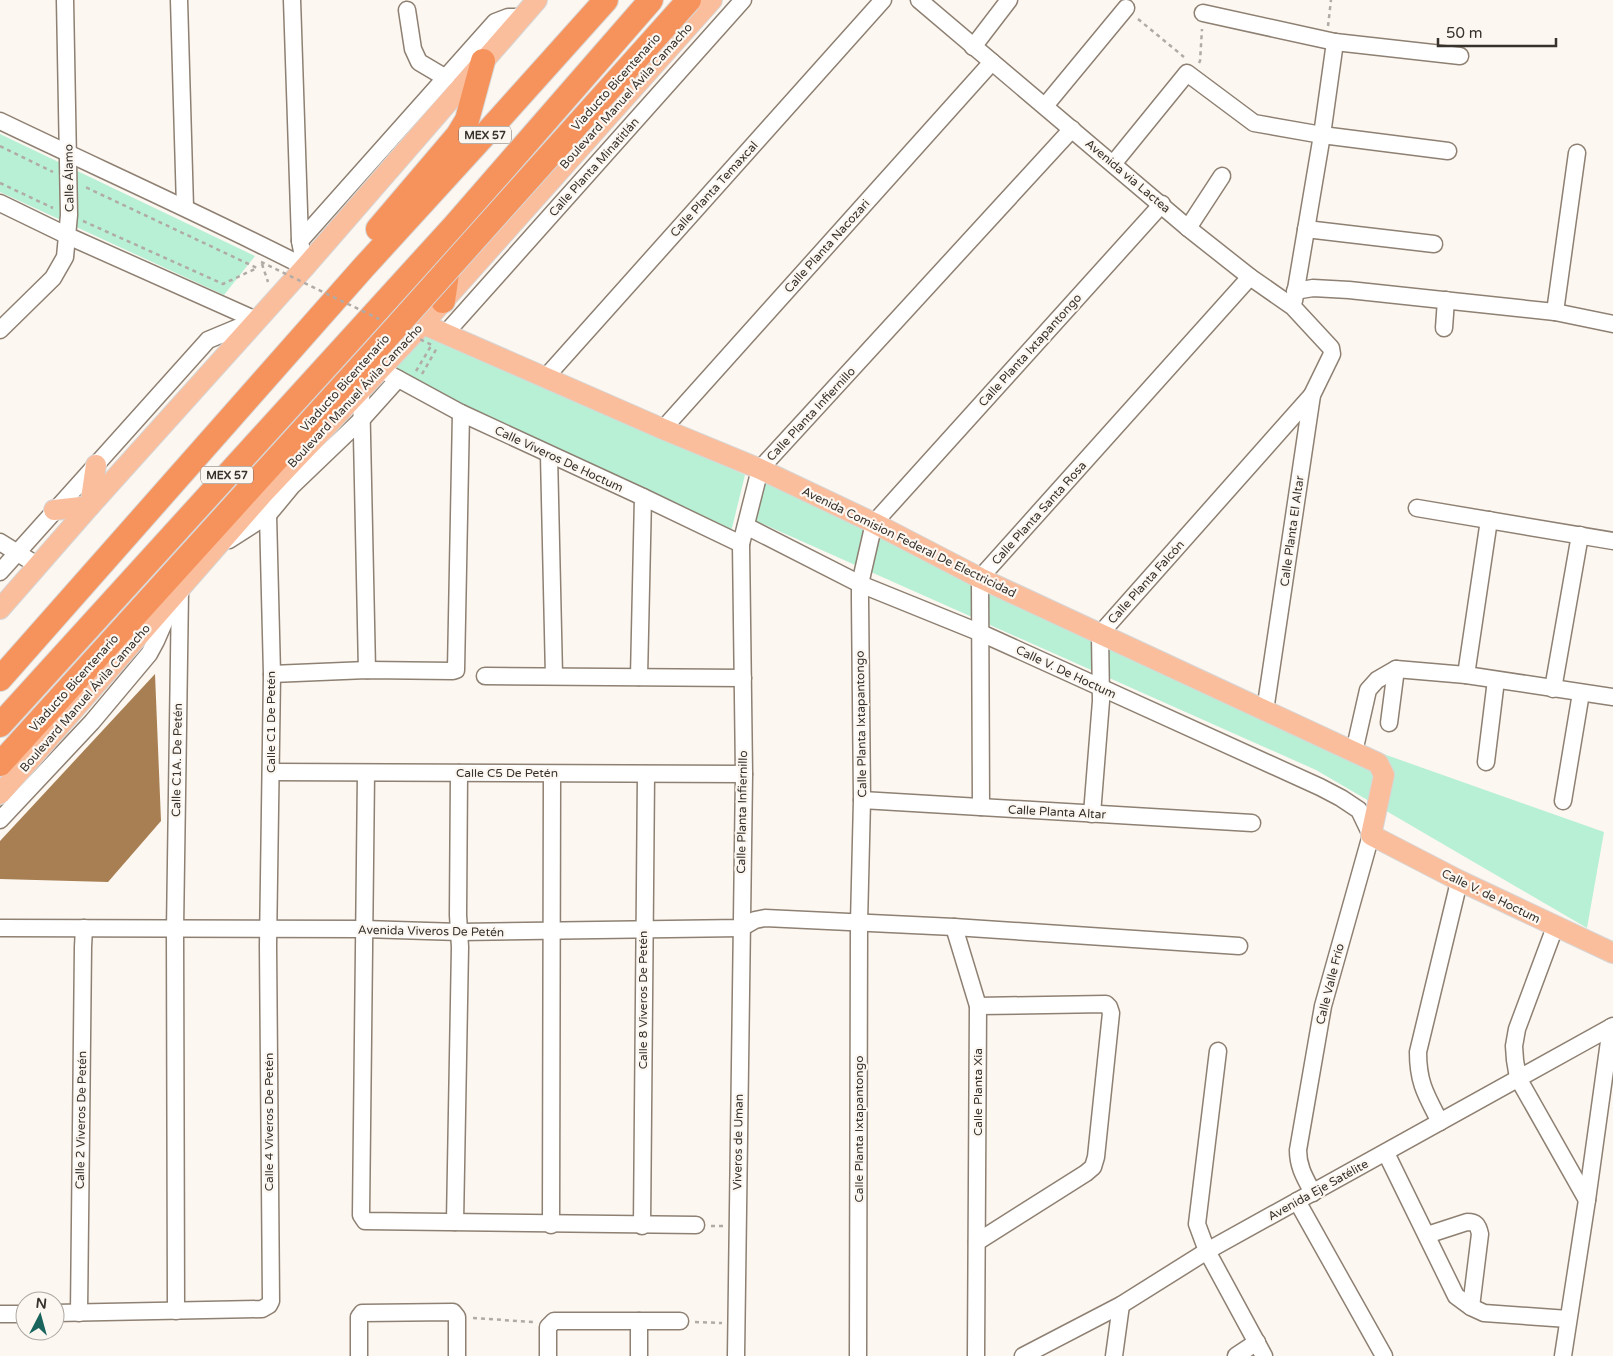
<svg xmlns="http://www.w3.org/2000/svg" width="1613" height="1356" viewBox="0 0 1613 1356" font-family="'Varela Round',sans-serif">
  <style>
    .green { fill: #b7f0d5 }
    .building { fill: #a77f53 }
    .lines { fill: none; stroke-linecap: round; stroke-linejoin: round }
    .minor-casing { stroke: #8e8072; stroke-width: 19 }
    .major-casing { stroke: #d7d6d5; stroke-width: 22 }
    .highway-casing { stroke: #d7d6d5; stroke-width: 26 }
    .path { stroke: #b1aba5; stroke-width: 2.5; stroke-dasharray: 4 4; stroke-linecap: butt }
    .minor { stroke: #fff; stroke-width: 16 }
    .major { stroke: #fabe9d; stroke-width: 20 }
    .highway { stroke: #f6925c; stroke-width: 24 }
    .highway-bridge-casing { stroke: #d7d6d5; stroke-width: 26; stroke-linecap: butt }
    .path-bridge { stroke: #b1aba5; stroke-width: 2.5; stroke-dasharray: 4 4; stroke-linecap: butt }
    .highway-bridge { stroke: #f6925c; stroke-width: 24 }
    .labels { text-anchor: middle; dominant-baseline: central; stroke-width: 4.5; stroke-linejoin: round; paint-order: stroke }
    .shield { fill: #fdf7f1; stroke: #726d67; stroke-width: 1 }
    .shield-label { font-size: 11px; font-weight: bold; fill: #37322c }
    .street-label { font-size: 12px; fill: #37322c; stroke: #fdf7f1 }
  </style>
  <rect width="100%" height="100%" fill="#fdf7f1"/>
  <g class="green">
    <path d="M0,134L255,256L224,295L0,192Z"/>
    <path d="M423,324L745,475L730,536L372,378Z"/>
    <path d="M767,471L1310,728L1604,832L1587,928L1316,770L754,520Z"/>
  </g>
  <path class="building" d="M155,674L161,821L108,882L0,879V841Z"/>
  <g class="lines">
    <g class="minor-casing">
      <g id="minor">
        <path d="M179,0L185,207"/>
        <path d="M292,0L300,241"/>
        <path d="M919,0L1188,228L1250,277L1293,307L1331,348L1332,354L1312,395L1265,711"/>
        <path d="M407,10L413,49L419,62L446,78"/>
        <path d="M1203,13L1335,42L1460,56"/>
        <path d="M973,47L1009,0"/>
        <path d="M1045,106L1126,8"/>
        <path d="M0,121C102,170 205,216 305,267"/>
        <path d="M1113,164L1187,73L1254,123L1322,135L1448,151"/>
        <path d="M0,203L68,236L256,320"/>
        <path d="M1188,228L1222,176"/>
        <path d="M1306,229L1434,244"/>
        <path d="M305,267L300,241L495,22L508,17H522"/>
        <path d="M1295,291L1313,288L1349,290L1555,312L1613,324"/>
        <path d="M1294,301L1322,135L1335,42"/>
        <path d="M1555,312L1577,153"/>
        <path d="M1444,328L1446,300"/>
        <path d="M0,330L53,278L65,257L69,215L65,0"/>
        <path d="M445,334L743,0"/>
        <path d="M380,369L461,413L643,497L741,544"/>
        <path d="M545,378L883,0"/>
        <path d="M361,389L367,670"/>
        <path d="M663,429L992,62"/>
        <path d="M549,455L554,676"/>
        <path d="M1417,508L1613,541"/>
        <path d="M746,526L860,584L981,633L1320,787L1341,798L1359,810L1371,835L1323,1006L1298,1150C1298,1167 1305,1178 1313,1193"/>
        <path d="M229,540L268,515L292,486L363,418L398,379"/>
        <path d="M0,542L37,565"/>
        <path d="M0,572L208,340L256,320"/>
        <path d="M272,674L367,670L453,671L456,670L461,413"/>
        <path d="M1466,675L1489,520"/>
        <path d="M485,676L743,678"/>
        <path d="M639,677L643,497"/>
        <path d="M1553,689L1580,535"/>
        <path d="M1389,723L1396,669"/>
        <path d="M1354,752L1368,690L1377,680L1396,669L1466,675L1613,697"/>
        <path d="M1486,762L1496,680"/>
        <path d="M271,772L744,774"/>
        <path d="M366,773L361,1215L365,1221L696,1225"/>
        <path d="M862,800L1252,823"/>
        <path d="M1563,801L1581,693"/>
        <path d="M981,807L980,578L1250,277"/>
        <path d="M1092,814L1101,701L1100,634L1312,395"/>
        <path d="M0,820L92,722L149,654L156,641L173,602"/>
        <path d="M954,927L978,1006L976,1356"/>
        <path d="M1555,927L1517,1029L1514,1046L1515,1060L1518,1078L1587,1200"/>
        <path d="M0,928L364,929L459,932L741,928L755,920L765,918L954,927L1239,946"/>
        <path d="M1218,1051L1197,1224L1207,1251L1264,1356"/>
        <path d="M1440,1122C1426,1095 1418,1083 1418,1052L1457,890L1458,880"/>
        <path d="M1386,1153L1456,1296L1471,1307L1484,1313L1568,1319"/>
        <path d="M1297,1201L1384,1356"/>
        <path d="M455,1222L460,947L458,915L459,773"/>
        <path d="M551,1225L552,774"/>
        <path d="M642,1226L646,774"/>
        <path d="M1427,1235L1467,1222C1476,1222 1478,1225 1480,1234L1471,1307"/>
        <path d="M977,1242L1086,1173L1093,1167L1096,1157L1111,1013L1109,1007L1106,1004L978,1006"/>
        <path d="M176,1311L175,930L180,590"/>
        <path d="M55,1313L262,1309L269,1305L271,1301L268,946L272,674L268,515"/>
        <path d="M79,1313L83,947L84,928"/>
        <path d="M0,1314H25"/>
        <path d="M359,1356V1317L362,1313L453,1312L457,1317V1356"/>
        <path d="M548,1356V1327L554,1321H680"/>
        <path d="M639,1356V1321"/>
        <path d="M736,1356L744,774L741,544L760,469L1072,129"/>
        <path d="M858,1356L859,923L862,800L860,600V584L874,523L1162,204"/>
        <path d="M1023,1356L1121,1305L1207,1251L1613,1026"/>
        <path d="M1114,1356L1121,1305"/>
        <path d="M1236,1356L1257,1342"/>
        <path d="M1563,1356L1587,1200L1611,1027"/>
      </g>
    </g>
    <g class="major-casing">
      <g id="major">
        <path d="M423,324L663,429L760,469L874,523L980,578L1378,763L1384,775L1371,835L1458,880L1613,953"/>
        <path d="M54,510L90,506L96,465"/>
        <path d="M0,609L90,506L305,267L537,0"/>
        <path d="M0,794L262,495L423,324L712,0"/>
      </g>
    </g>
    <g class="highway-casing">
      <g id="highway">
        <path d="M378,229L458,135L467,120L483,61"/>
        <path d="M443,301L449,260"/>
        <path d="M0,679L363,268L501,117L606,0"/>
        <path d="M0,725L455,225L651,0"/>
        <path d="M0,764L380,345"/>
      </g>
    </g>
    <g class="path">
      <path d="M1138,19L1184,57"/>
      <path d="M1328,26L1331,0"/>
      <path d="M1199,63L1200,61L1202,29"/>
      <path d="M0,146L53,172"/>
      <path d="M0,183L53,208"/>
      <path d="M83,221L223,284L257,268L83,186"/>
      <path d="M262,264L268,282"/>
      <path d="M416,371L431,346"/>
      <path d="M422,374L437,348"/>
      <path d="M711,1226H723"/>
      <path d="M473,1318L533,1322"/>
      <path d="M695,1322L722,1323"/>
    </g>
    <use href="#minor" class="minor"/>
    <use href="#major" class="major"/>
    <use href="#highway" class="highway"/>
    <g class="highway-bridge-casing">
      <path id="highway-bridge" d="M380,345L689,0"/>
    </g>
    <g class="path-bridge">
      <path d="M261,262L379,319"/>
      <path d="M413,336L432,345"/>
    </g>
    <use href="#highway-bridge" class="highway-bridge"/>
  </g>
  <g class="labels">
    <g class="shield">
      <rect x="459" y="126.5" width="52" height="17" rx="4"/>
      <rect x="201" y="466.5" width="52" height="17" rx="4"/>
    </g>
    <g class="shield-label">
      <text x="485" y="135">MEX 57</text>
      <text x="227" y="475">MEX 57</text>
    </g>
    <g class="street-label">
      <text transform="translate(616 82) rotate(-48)">Viaducto Bicentenario</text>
      <text transform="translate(626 96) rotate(-48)">Boulevard Manuel Ávila Camacho</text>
      <text transform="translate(594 167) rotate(-48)">Calle Planta Minatitlán</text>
      <text transform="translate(1128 176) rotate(40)">Avenida via Lactea</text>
      <text transform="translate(69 178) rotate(-91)">Calle Álamo</text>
      <text transform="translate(714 189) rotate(-48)">Calle Planta Temaxcal</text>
      <text transform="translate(827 246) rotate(-48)">Calle Planta Nacozari</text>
      <text transform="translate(1030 350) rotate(-48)">Calle Planta Ixtapantongo</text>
      <text transform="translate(345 383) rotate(-48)">Viaducto Bicentenario</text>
      <text transform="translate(355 396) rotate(-47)">Boulevard Manuel Ávila Camacho</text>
      <text transform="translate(811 414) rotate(-47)">Calle Planta Infiernillo</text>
      <text transform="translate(559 459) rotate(25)">Calle Viveros De Hoctum</text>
      <text transform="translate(1039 513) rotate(-48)">Calle Planta Santa Rosa</text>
      <text transform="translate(1292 531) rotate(-82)">Calle Planta El Altar</text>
      <text transform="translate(909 542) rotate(26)">Avenida Comision Federal De Electricidad</text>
      <text transform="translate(1146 582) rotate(-48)">Calle Planta Falcón</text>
      <text transform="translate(1066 672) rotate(25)">Calle V. De Hoctum</text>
      <text transform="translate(74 683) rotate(-48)">Viaducto Bicentenario</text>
      <text transform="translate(85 698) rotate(-49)">Boulevard Manuel Ávila Camacho</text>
      <text transform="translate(271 722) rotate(-90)">Calle C1 De Petén</text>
      <text transform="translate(861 724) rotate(-91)">Calle Planta Ixtapantongo</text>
      <text transform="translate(177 760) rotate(-89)">Calle C1A. De Petén</text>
      <text x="507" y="773">Calle C5 De Petén</text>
      <text transform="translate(742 812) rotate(-89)">Calle Planta Infiernillo</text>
      <text transform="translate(1057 812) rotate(3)">Calle Planta Altar</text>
      <text transform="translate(1491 896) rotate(26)">Calle V. de Hoctum</text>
      <text transform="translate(431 931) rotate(1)">Avenida Viveros De Petén</text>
      <text transform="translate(1330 984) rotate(-76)">Calle Valle Frío</text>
      <text transform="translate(643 1000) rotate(-90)">Calle 8 Viveros De Petén</text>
      <text transform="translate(978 1092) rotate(-90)">Calle Planta Xia</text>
      <text transform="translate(81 1120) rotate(-89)">Calle 2 Viveros De Petén</text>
      <text transform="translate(269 1122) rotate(-90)">Calle 4 Viveros De Petén</text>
      <text transform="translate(859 1129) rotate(-90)">Calle Planta Ixtapantongo</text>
      <text transform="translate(738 1142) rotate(-89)">Viveros de Uman</text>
      <text transform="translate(1318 1190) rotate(-29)">Avenida Eje Satélite</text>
    </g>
  </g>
  <g transform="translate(40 1316) rotate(6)"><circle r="24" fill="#fdf7f1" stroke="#aea8a2"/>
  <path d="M0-4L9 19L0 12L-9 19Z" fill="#19645c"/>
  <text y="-8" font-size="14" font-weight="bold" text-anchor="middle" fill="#37322c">N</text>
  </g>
  <path d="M1438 38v8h118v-8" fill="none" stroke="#37322c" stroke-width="2.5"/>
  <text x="1446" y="38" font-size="15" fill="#37322c" stroke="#fdf7f1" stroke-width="4" paint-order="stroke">50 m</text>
</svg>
